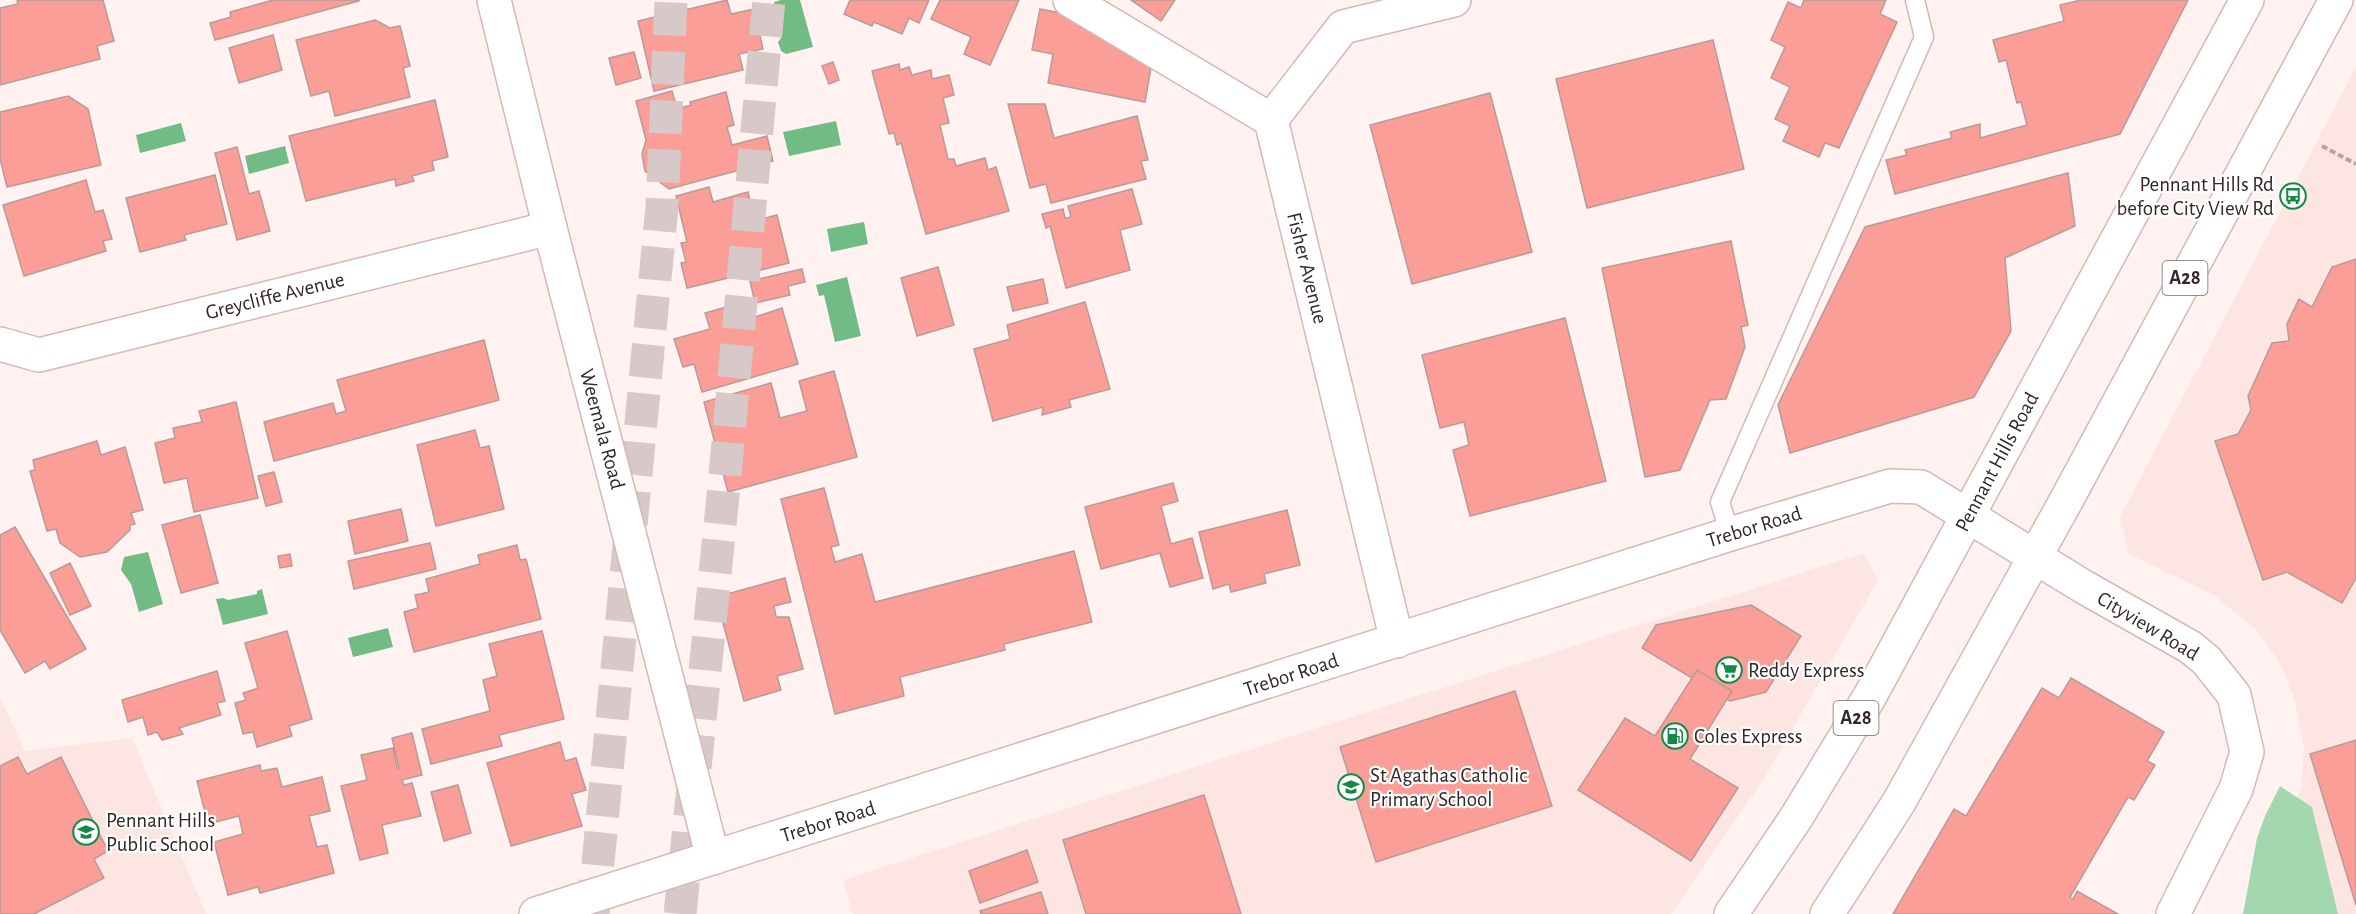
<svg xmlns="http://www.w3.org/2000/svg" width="2356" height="914" viewBox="0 0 2356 914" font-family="'Alegreya Sans',sans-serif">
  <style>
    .built { fill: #fde5e2 }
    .green { fill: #a3d8af }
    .water { fill: #70bc84 }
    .building { fill: #fb9e97; stroke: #b89b98; stroke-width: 1.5 }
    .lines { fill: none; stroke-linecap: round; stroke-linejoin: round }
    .motorway-tunnel { stroke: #d6c9c8; stroke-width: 33; stroke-dasharray: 33 16; stroke-linecap: butt }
    .service-casing { stroke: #d5b8b5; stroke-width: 21 }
    .minor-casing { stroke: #d5b8b5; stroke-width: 36 }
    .trunk-casing { stroke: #d5b8b5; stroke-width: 36 }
    .path { stroke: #b3a7a6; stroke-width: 4; stroke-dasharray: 6 3; stroke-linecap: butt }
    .service { stroke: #fff; stroke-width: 18 }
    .minor { stroke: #fff; stroke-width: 33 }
    .trunk { stroke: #fff; stroke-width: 33 }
    .labels { text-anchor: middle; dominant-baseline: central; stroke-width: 4.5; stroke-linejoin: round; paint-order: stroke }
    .shield { fill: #fff; stroke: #706867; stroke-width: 1.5 }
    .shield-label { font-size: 20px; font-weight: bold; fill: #322726 }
    .poi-label { font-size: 21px; fill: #322726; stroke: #fff; text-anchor: start }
    .street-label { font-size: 21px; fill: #322726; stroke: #fff }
  </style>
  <rect width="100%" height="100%" fill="#fff2f1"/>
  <g class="built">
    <path d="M2356,67V914H2241L2281,843L2296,806L2301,787L2304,749L2295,701L2280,663L2256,630L2214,595L2129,554L2120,517Z"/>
    <path d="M1864,553L1878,580L1765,777L1671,914H853L843,880Z"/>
    <path d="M0,698L25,751L132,738L206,914H0Z"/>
  </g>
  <path class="green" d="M2280,786L2312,807L2338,914H2243L2257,838L2265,816Z"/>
  <g class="water">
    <path d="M781,0H800L813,47L786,54L781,51L778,42L782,37L774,2Z"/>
    <path d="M836,121L841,145L789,156L783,132Z"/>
    <path d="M181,123L186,141L140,153L136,135Z"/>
    <path d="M285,146L289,163L249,174L245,156Z"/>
    <path d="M864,222L868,244L831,252L827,229Z"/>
    <path d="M847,277L861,336L835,342L824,295L819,296L816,285Z"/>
    <path d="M148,552L163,604L139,612L131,584L121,570L124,557Z"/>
    <path d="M262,589L268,614L223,625L216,599L223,598L228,600L257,594V591Z"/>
    <path d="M388,628L393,647L353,657L348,638Z"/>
  </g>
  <g class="building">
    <path d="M17,0H103L114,41L97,46L100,59L0,85V8L18,4Z"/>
    <path d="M273,0H359V1L215,40L210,23L231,17L230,12Z"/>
    <path d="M727,0L731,14L754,9L763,49L739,54L743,70L654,91L638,21Z"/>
    <path d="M850,0H929L919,23L909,18L902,34L874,22L872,26L844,14Z"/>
    <path d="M940,0H1019L990,65L964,54L971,37L931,19Z"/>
    <path d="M1131,0H1175L1161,21Z"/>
    <path d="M1804,0H1886L1880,14L1897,22L1839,148L1825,143L1819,157L1783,141L1790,126L1775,119L1790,87L1771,78L1785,47L1771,40L1788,2L1801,8Z"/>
    <path d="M2081,0H2188L2120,134L1895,194L1886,160L1907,155L1905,150L1952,138L1950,132L1980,124V138L2027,125L2021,102L2017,103L2006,60L1999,62L1993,40L2064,21L2060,5Z"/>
    <path d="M1040,9L1098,20L1154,50L1145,102L1048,83L1053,54L1032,50Z"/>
    <path d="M375,20L390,28L400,26L410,66L403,68L410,97L335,116L329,91L311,96L296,40Z"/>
    <path d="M273,35L282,70L239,83L229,48Z"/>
    <path d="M1713,40L1744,169L1587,208L1556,79Z"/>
    <path d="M634,52L641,78L616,85L609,58Z"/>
    <path d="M833,62L839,80L829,84L822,66Z"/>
    <path d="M899,64L900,70L909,67L912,75L931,70L932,79L949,75L954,95L943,98L949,123L940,125L948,159H954L956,166L985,158L988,170L996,167L1009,211L926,234L901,143L897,145L894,133L889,134L872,71Z"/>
    <path d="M672,91L677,109L691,105L690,102L726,92L734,125L727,127L732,145L767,136L773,161L669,189L645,171L642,154L646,140L636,101Z"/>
    <path d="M1490,93L1532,252L1412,284L1370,125Z"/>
    <path d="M68,96L88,109L101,165L7,187L0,159V112Z"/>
    <path d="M435,100L448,157L432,161L434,170L412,176L414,181L396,186L395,179L306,201L289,136Z"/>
    <path d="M1008,104H1045L1054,138L1137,116L1148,160L1141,161L1146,179L1051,203L1046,184L1030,188Z"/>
    <path d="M237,147L249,194L259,191L270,231L237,240L215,153Z"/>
    <path d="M2068,173L2075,226L2005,258L2011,331L1974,397L1790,453L1778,405L1865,227Z"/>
    <path d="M215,175L227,224L184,235L186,240L140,252L126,198Z"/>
    <path d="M86,180L95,212L103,210L112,239L103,241L106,251L24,276L3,205Z"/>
    <path d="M709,187L713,202L748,192L755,221L777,215L789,263L687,288L681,263L686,262L681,243L687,242L676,196Z"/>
    <path d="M1132,189L1142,224L1120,230L1130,270L1066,288L1050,226L1046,228L1042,214L1063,209L1065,218L1071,217L1068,206Z"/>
    <path d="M1731,241L1748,325L1741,327L1745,347L1726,399L1710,400L1680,470L1645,477L1602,268Z"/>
    <path d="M2356,259V578L2342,603L2287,572L2263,580L2215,441L2238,434L2251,410L2248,396L2272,343L2289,341L2287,324L2299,299L2312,307L2332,267Z"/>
    <path d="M938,267L954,325L917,336L901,278Z"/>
    <path d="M802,269L805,282L788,286L790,295L755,303L750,281Z"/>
    <path d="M1043,279L1048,303L1013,311L1007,287Z"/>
    <path d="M1085,302L1110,389L1069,400L1071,407L1042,415L1043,407L993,421L974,349L1010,339L1007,325Z"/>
    <path d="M730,306L732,312L752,306L755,317L782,308L798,364L702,392L694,364L683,367L674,339L710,329L705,313Z"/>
    <path d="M1565,318L1606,481L1470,516L1453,450L1469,445L1464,422L1440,428L1422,355Z"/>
    <path d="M484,340L499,400L274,461L264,422L333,403L336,414L346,411L337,380Z"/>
    <path d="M834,371L857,457L728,492L704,402L771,383L780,418L807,411L799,381Z"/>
    <path d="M236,402L258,498L194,512L187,478L164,483L155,443L175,438L173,428L202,422L199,411Z"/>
    <path d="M475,430L480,448L489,446L504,509L436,526L417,445Z"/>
    <path d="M97,441L101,455L125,447L143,510L131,513L135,524L130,525V530L107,552L80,557L60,543L56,529L47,531L30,471L35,470L33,460Z"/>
    <path d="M274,472L282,502L266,506L258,476Z"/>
    <path d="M1173,483L1178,501L1161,506L1171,544L1192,538L1203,578L1170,587L1160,553L1101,569L1085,507Z"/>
    <path d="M824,488L839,545L831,547L835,562L862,554L875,602L1074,551L1092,622L1004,644L1005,650L900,677L904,696L835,714L781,499Z"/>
    <path d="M401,509L408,541L355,554L348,521Z"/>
    <path d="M1287,510L1300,565L1264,574L1266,583L1231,592L1229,584L1213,589L1199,532Z"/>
    <path d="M200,515L218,583L181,593L162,525Z"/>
    <path d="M15,527L86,649L50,669L45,661L25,673L0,630V535Z"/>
    <path d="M430,543L436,569L354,589L348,561Z"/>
    <path d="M517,545L520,560L526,559L541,619L414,652L404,612L418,608L415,595L429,592L426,579L480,564L478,555Z"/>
    <path d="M290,554L292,566L280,568L278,556Z"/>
    <path d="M70,563L91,606L70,615L50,573Z"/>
    <path d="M785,578L791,602L774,606L776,617H789L803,669L777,676L781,690L744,701L716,597Z"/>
    <path d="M1751,605L1801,636L1766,692L1730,701L1642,648L1656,625Z"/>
    <path d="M287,631L312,719L289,726L292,736L257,747L253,732L243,734L235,703L246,700L243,693L258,688L245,643Z"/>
    <path d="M542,631L564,719L499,735L502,746L431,764L422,729L490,711L483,680L497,676L489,644Z"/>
    <path d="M1697,670L1732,691L1690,759L1738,788L1691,861L1578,790L1625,718L1655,736Z"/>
    <path d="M217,671L225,701L217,703L221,715L179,728L183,734L162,740L157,732L148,735L143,717L128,722L122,700Z"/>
    <path d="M2071,678L2164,732L2147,761L2155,765L2134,800L2128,797L2070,897L2073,899L2077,891L2118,914H1893L1954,809L1966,816L2042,688L2059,698Z"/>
    <path d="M1515,691L1552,806L1376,862L1340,747Z"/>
    <path d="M412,733L422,775L402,780L404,785L412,783L421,816L382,825L388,853L360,860L341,786L367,780L361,755L393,748L397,768H399L392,738Z"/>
    <path d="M2356,740V905L2310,754Z"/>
    <path d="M560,742L565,761L576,758L586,790L572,794L582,826L511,846L487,763Z"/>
    <path d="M18,757L27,774L61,757L108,851L94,859L104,878L34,914H0V766Z"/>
    <path d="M260,765L261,771L277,768L282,787L322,777L330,811L309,816L317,847L327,845L334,873L260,893L258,887L228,895L214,842L243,834L239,816L208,824L197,781Z"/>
    <path d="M458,785L471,833L444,841L431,792Z"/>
    <path d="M1204,795L1241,914H1086L1063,840Z"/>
    <path d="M1027,850L1038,882L980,903L969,871Z"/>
    <path d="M1041,892L1048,914H981L980,911Z"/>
  </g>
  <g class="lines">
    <g class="motorway-tunnel">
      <path d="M593,914L662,207L671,0"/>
      <path d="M680,914L723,496L769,0"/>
    </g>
    <g class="service-casing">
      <path id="service" d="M1730,534L1720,502L1924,37L1915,0"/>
    </g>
    <g class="minor-casing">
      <g id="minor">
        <path d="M494,0L550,228L713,858"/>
        <path d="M1070,0L1271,120"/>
        <path d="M0,344L39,355L550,228"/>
        <path d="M1397,641L1271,120L1343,27L1454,0"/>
        <path d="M536,914L1730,534L1890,486L1921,487L2084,587L2190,647L2206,660L2234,695L2247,752L2236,789L2173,914"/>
      </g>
    </g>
    <g class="trunk-casing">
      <g id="trunk">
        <path d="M1731,914L1796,818L1870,696L2247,0"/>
        <path d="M1827,914L1899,802L2067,499L2336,0"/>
      </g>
    </g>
    <path class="path" d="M2322,146L2356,164"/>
    <use href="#service" class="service"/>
    <use href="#minor" class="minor"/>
    <use href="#trunk" class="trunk"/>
  </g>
  <defs>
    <g id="bus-ring" transform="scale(1.35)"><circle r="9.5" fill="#fff" stroke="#138a45" stroke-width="1.5"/><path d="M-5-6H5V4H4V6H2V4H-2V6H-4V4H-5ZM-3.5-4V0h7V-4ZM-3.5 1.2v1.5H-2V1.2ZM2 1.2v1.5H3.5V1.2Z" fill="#138a45"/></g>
    <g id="supermarket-ring" transform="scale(1.35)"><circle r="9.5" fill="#fff" stroke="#138a45" stroke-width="1.5"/><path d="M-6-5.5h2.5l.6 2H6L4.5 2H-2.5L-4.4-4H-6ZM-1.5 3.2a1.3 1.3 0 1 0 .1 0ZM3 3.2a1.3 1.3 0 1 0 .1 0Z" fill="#138a45"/></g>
    <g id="fuel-ring" transform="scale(1.35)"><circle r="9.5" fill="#fff" stroke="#138a45" stroke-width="1.5"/><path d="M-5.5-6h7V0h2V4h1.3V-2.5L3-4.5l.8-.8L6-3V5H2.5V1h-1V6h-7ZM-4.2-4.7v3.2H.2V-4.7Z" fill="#138a45"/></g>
    <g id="school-ring" transform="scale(1.35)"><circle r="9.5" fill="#fff" stroke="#138a45" stroke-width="1.5"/><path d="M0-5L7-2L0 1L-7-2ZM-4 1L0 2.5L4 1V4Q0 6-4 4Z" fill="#138a45"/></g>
  </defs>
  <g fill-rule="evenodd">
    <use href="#bus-ring" x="2293" y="196"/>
    <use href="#supermarket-ring" x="1729" y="670"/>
    <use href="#fuel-ring" x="1675" y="736"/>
    <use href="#school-ring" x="1351" y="787"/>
    <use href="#school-ring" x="86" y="832"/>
  </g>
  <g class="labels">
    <g class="shield">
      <rect x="2162.5" y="261" width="45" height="34" rx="4.5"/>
      <rect x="1833.5" y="701" width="45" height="34" rx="4.5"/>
    </g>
    <g class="shield-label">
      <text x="2185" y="278">A28</text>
      <text x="1856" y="718">A28</text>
    </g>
    <g class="poi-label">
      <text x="2274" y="184" text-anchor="end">Pennant Hills Rd<tspan x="2274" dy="24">before City View Rd</tspan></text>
      <text x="1748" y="670">Reddy Express</text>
      <text x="1694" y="736">Coles Express</text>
      <text x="1370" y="775">St Agathas Catholic<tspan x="1370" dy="24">Primary School</tspan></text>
      <text x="106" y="820">Pennant Hills<tspan x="106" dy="24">Public School</tspan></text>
    </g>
    <g class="street-label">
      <text transform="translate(1307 268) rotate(76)">Fisher Avenue</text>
      <text transform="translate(275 296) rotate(-14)">Greycliffe Avenue</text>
      <text transform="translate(602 429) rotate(75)">Weemala Road</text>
      <text transform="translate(1997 462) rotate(-62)">Pennant Hills Road</text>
      <text transform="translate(1754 527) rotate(-17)">Trebor Road</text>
      <text transform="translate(2148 626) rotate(31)">Cityview Road</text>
      <text transform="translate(1291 675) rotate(-18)">Trebor Road</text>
      <text transform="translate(828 822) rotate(-17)">Trebor Road</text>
    </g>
  </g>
</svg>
